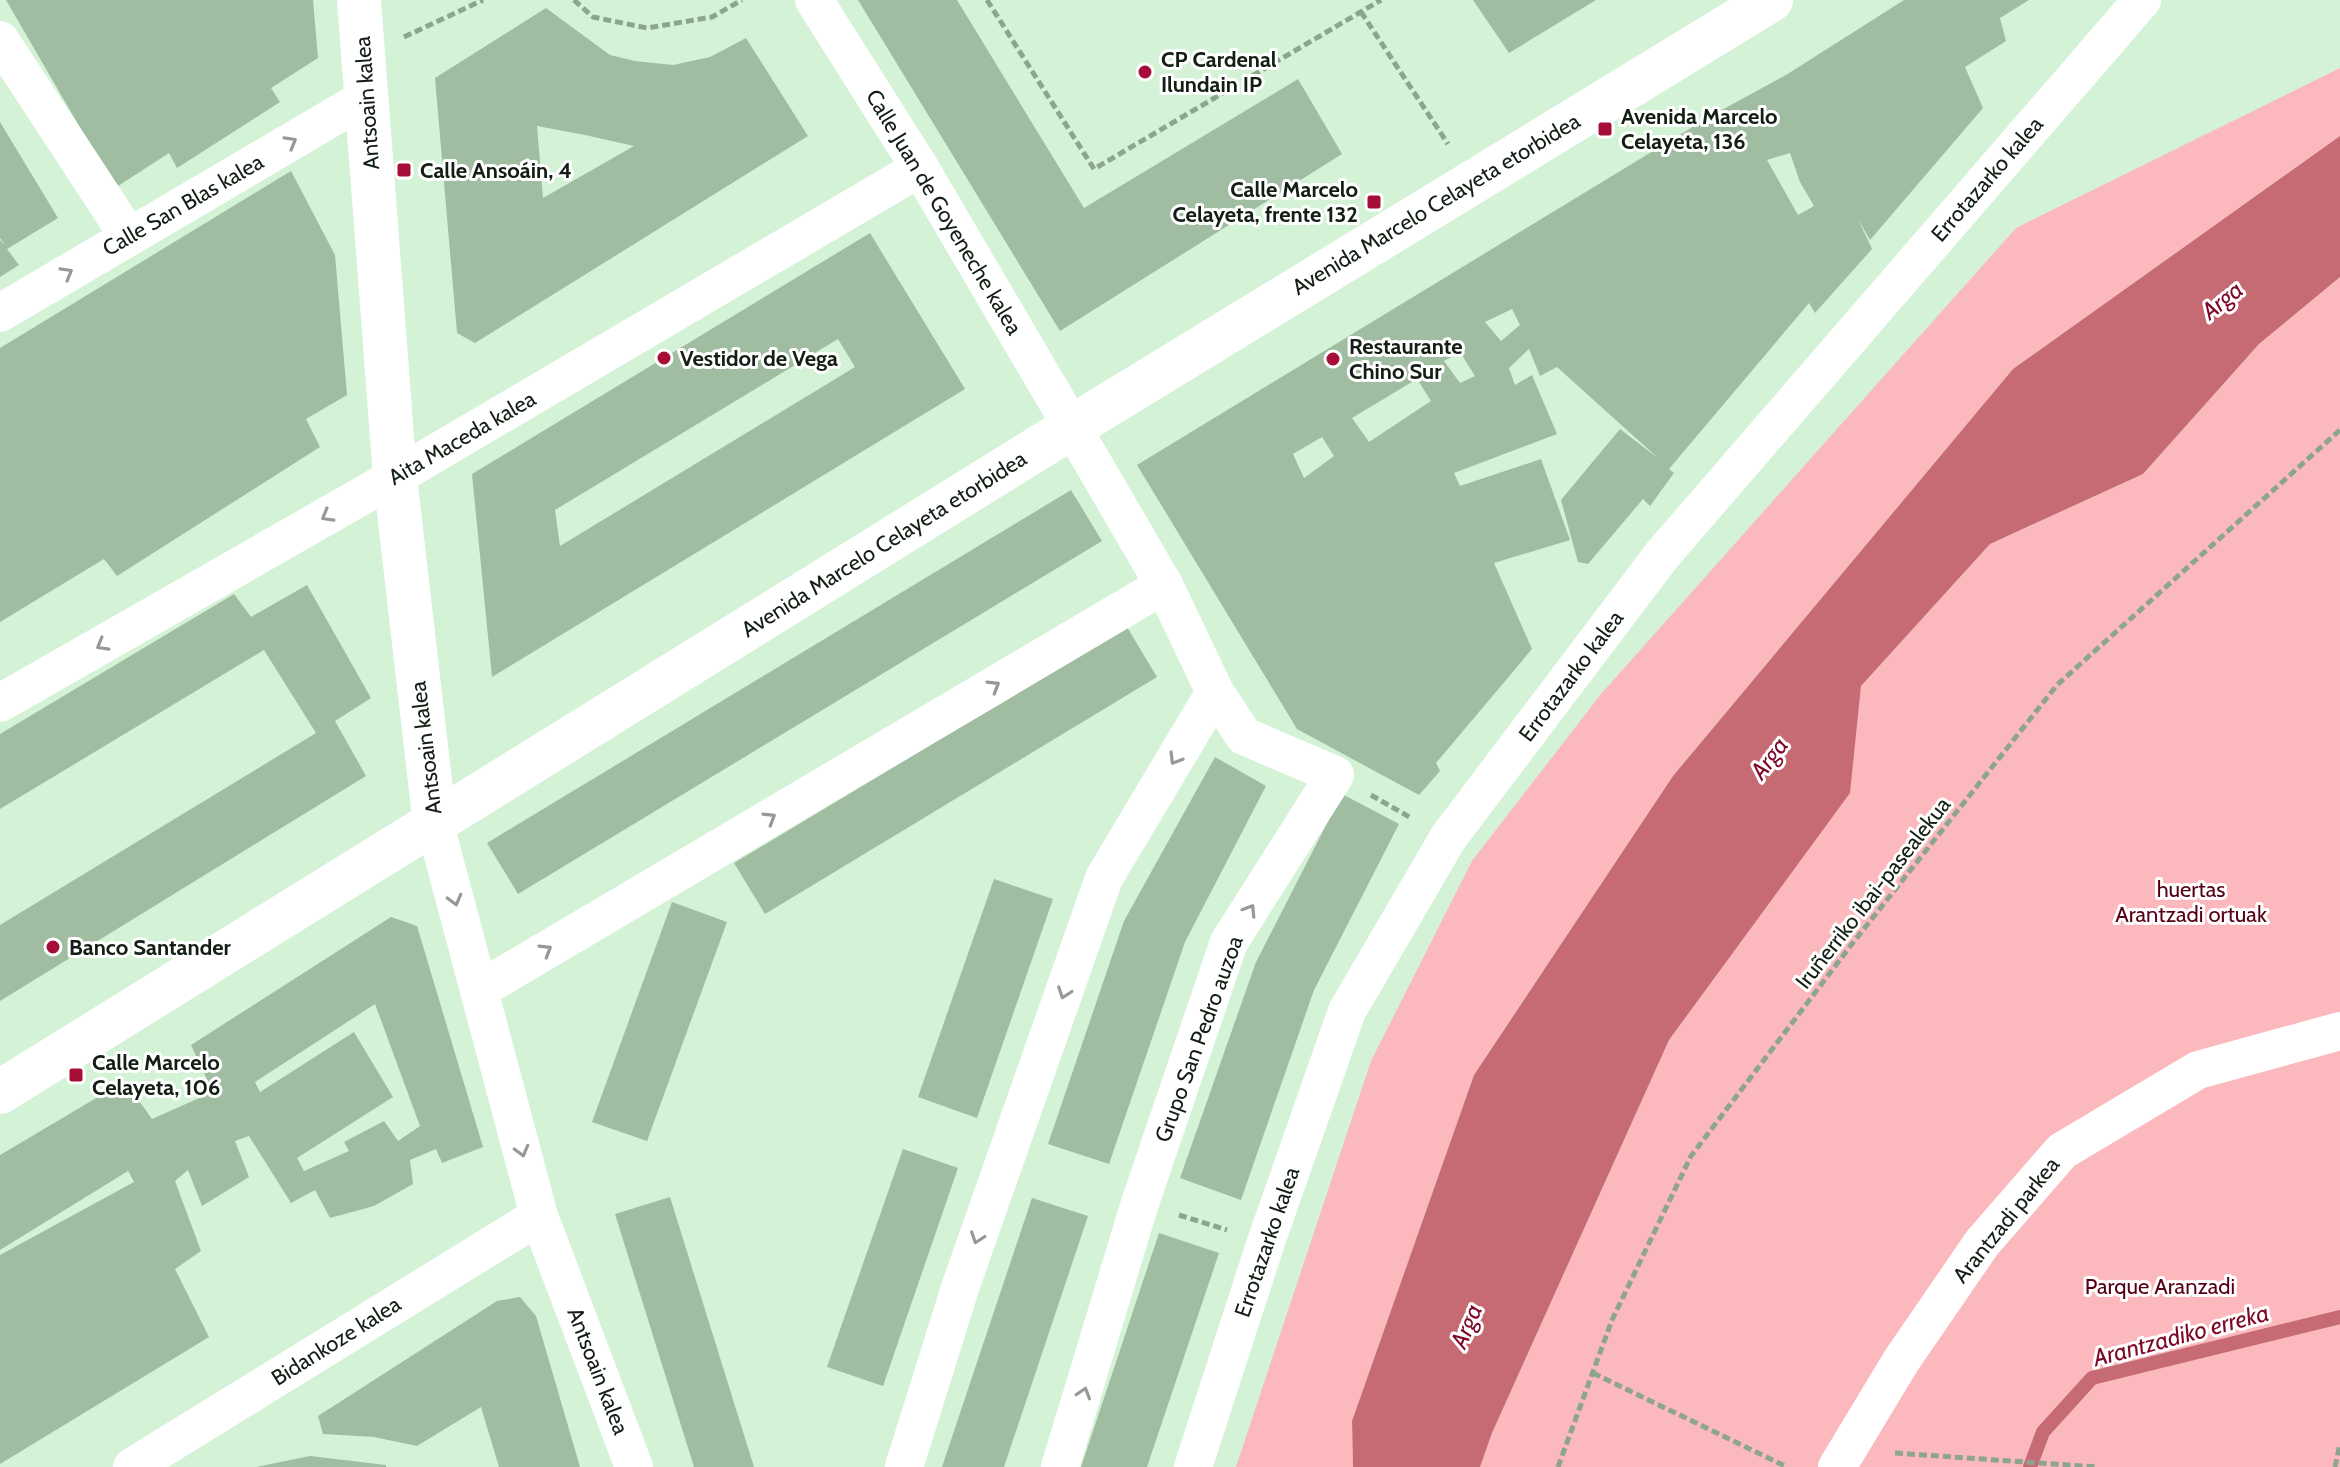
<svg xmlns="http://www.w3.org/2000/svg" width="2340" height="1467" viewBox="0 0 2340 1467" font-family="Cabin,sans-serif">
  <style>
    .green { fill: #fbb9bd }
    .water { fill: #c66b73 }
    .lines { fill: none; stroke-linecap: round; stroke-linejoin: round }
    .stream { stroke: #c66b73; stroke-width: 14 }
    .building { fill: #a0bda2; fill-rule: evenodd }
    .path { stroke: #8da48f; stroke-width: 5; stroke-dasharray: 8 4; stroke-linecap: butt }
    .street { stroke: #fff; stroke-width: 38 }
    .secondary { stroke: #fff; stroke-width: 44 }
    .oneway { stroke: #959a95 }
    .poi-dot { fill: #a60d37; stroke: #fff; stroke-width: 3 }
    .labels { text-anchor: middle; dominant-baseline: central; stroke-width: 6; stroke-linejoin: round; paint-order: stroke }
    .poi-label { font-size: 22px; font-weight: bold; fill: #131e14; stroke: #fff; text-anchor: start }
    .street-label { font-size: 22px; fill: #131e14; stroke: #fff }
    .park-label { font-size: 22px; fill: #550016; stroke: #fff }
    .water-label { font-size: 24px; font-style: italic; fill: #7d0727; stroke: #fff }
  </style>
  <rect width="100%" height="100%" fill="#d4f2d6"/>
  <g class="green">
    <path d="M2340,68V136L2013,369L1673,776L1474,1075L1352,1421L1353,1467H1236L1371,1061L1472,861L1601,694L2016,228Z"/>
    <path d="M2340,277V1467H1480L1492,1433L1669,1040L1849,793L1861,686L1990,544L2143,474L2259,344Z"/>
  </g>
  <path class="water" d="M2340,136V277L2259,344L2143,474L1990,544L1861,686L1850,793L1669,1040L1492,1433L1480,1467H1353L1352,1421L1474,1075L1673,776L2013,369Z"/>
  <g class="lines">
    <path class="stream" d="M2030,1467L2043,1432L2092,1378L2340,1317"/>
  </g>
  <g class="building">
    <path d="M6,0H313L318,58L271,88L280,102L177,168L169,153L115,188Z"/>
    <path d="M858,0H957L1084,208L1298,79L1342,154L1060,331Z"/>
    <path d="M1473,0H1596L1509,53Z"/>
    <path d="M1904,0H2029L2000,18L2006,41L1965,67L1983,108L1870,240L1858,219L1872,249L1815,313L1809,303L1669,469L1674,473L1650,506L1643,499L1588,564L1578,562L1561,500L1620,429L1659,459L1557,367L1540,376L1529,349L1509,368L1515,385L1532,375L1557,434L1454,473L1460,486L1541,459L1570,540L1494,563L1532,649L1436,763L1440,771L1419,795L1297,729L1137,465L1709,117L1786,75ZM1790,153L1800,182L1814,206L1798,215L1767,160ZM1512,309L1520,325L1501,341L1485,322ZM1460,352L1475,376L1460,383L1444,361ZM1417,379L1431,401L1369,442L1352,418ZM1322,437L1334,456L1304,478L1293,454Z"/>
    <path d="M546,8L610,55L635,61L673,65L710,57L746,38L808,136L475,343L457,333L435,78ZM537,126L585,135L634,146L543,198Z"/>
    <path d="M0,122L58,218L7,249L19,265L0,277V240L5,245L0,238Z"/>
    <path d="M291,171L335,255L347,395L306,419L320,447L117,576L104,559L0,622V348Z"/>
    <path d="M870,233L965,389L492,677L472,474ZM838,339L855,367L560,546L555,510Z"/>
    <path d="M1071,490L1102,541L518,894L487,843Z"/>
    <path d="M307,585L371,698L335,721L366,776L0,1001V925L316,733L264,650L0,809V734L234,594L251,617Z"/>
    <path d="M1127,627L1157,677L765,914L734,863Z"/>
    <path d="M1215,757L1266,786L1185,942L1109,1164L1048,1144L1124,921Z"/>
    <path d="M1342,794L1399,824L1314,990L1241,1200L1180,1178L1256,962Z"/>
    <path d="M994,879L1053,899L977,1118L918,1097Z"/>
    <path d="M672,902L727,922L647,1141L592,1122Z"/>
    <path d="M391,917L417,926L483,1147L442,1163L436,1149L410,1160L413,1184L374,1206L330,1218L315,1190L291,1203L249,1136L235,1141L249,1177L202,1206L188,1170L175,1181L201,1251L175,1269L209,1337L0,1464V1255L134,1182L124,1163L128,1171L0,1250V1155L125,1081L152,1119L213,1092L191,1045ZM375,1004L420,1126L398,1141L384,1121L344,1142L349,1151L304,1171L297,1158L393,1097L354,1032L260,1092L255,1082Z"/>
    <path d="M903,1149L958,1168L883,1386L827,1367Z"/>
    <path d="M670,1197L754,1467H694L615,1214Z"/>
    <path d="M1032,1198L1088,1216L1004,1467H942Z"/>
    <path d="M1159,1233L1219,1253L1147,1467H1081Z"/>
    <path d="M520,1297L536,1316L580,1467H499L481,1407L417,1446L374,1437L323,1434L318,1416L497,1301Z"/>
    <path d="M310,1456L386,1465V1467H256Z"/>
  </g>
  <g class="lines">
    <g class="path">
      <path d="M574,0L593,17L647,28L712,17L742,0"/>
      <path d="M987,0L1094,169L1381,0"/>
      <path d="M1361,12L1448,144"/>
      <path d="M404,37L483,0"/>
      <path d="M1371,795L1411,818"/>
      <path d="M1179,1215L1227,1230"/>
      <path d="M1593,1373L1787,1467"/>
      <path d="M1895,1453L2097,1467"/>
      <path d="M1558,1467L1612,1320L1691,1156L1852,944L2057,685L2340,430"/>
      <path d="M2335,1467L2340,1444"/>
    </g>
    <g class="street">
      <path d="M814,0L920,168L1072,427L1164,585L1215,692L1244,736L1335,775L1229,942L1140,1203L1060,1467"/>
      <path d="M0,40L129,237"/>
      <path d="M0,313L367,97"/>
      <path d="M0,703L395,477L920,168"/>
      <path d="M435,825L539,1216L634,1467"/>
      <path d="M479,990L1164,585"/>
      <path d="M132,1467L539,1216"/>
      <path d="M904,1467L961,1285L1104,878L1215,692"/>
      <path d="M1193,1467L1266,1242L1347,1011L1448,838L1662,555L2142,0"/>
      <path d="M1837,1467L1901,1361L1982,1243L2062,1151L2198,1070L2340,1031"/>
    </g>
    <g class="secondary">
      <path d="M359,0L395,477L435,825"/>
      <path d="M0,1092L1072,427L1771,0"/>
    </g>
  </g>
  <defs><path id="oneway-chevron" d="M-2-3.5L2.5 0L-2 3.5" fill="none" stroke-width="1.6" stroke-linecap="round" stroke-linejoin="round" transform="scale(2)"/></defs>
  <g class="oneway">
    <use href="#oneway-chevron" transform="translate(291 142) rotate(-30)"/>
    <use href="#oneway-chevron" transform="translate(67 273) rotate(-30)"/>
    <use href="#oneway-chevron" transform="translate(327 516) rotate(150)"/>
    <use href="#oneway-chevron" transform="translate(102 645) rotate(150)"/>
    <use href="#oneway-chevron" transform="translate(994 686) rotate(-31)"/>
    <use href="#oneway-chevron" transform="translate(1175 759) rotate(121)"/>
    <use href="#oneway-chevron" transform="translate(770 818) rotate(-31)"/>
    <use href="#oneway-chevron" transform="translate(455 900) rotate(75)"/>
    <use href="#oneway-chevron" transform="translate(1250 910) rotate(-58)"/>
    <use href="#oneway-chevron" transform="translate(546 950) rotate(-31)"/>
    <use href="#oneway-chevron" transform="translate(1064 993) rotate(109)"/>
    <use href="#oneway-chevron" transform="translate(522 1151) rotate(75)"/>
    <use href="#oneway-chevron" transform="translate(977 1238) rotate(109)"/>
    <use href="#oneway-chevron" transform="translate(1084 1393) rotate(-73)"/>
  </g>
  <g class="poi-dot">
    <circle cx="1145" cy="72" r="8"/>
    <rect x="1597" y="121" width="16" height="16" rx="4"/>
    <rect x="396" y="162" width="16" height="16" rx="4"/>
    <rect x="1366" y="194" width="16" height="16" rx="4"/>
    <circle cx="664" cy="358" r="8"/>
    <circle cx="1333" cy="359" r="8"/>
    <circle cx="53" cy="947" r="8"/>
    <rect x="68" y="1067" width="16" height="16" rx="4"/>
  </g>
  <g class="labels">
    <g class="poi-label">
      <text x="1161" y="59">CP Cardenal<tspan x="1161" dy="25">Ilundain IP</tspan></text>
      <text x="1621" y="116">Avenida Marcelo<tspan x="1621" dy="25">Celayeta, 136</tspan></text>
      <text x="420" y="170">Calle Ansoáin, 4</text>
      <text x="1358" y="189" text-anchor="end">Calle Marcelo<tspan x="1358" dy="25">Celayeta, frente 132</tspan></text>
      <text x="1349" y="346">Restaurante<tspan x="1349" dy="25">Chino Sur</tspan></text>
      <text x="680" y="358">Vestidor de Vega</text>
      <text x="69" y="947">Banco Santander</text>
      <text x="92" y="1062">Calle Marcelo<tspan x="92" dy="25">Celayeta, 106</tspan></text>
    </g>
    <g class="street-label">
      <text transform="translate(367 103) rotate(-94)">Antsoain kalea</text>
      <text transform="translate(1987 179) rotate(-49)">Errotazarko kalea</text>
      <text transform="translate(1436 204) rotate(-31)">Avenida Marcelo Celayeta etorbidea</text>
      <text transform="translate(183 205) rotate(-30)">Calle San Blas kalea</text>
      <text transform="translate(944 212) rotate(59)">Calle Juan de Goyeneche kalea</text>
      <text transform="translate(462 438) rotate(-30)">Aita Maceda kalea</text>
      <text transform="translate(884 544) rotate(-32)">Avenida Marcelo Celayeta etorbidea</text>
      <text transform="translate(1571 676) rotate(-53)">Errotazarko kalea</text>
      <text transform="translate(426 748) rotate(-97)">Antsoain kalea</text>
      <text transform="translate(1873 893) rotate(-52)">Iruñerriko ibai-pasealekua</text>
      <text transform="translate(1199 1039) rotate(-70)">Grupo San Pedro auzoa</text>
      <text transform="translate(2006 1220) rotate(-51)">Arantzadi parkea</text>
      <text transform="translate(1267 1242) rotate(-71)">Errotazarko kalea</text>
      <text transform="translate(336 1341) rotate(-32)">Bidankoze kalea</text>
      <text transform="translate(598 1371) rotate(69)">Antsoain kalea</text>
    </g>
    <g class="park-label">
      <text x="2191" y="889">huertas<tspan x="2191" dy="25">Arantzadi ortuak</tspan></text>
      <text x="2160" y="1286">Parque Aranzadi</text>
    </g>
    <g class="water-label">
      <text transform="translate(2222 300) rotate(-39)">Arga</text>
      <text transform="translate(1769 758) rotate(-53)">Arga</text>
      <text transform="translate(1466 1326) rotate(-67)">Arga</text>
      <text transform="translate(2181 1335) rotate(-15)">Arantzadiko erreka</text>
    </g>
  </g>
</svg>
